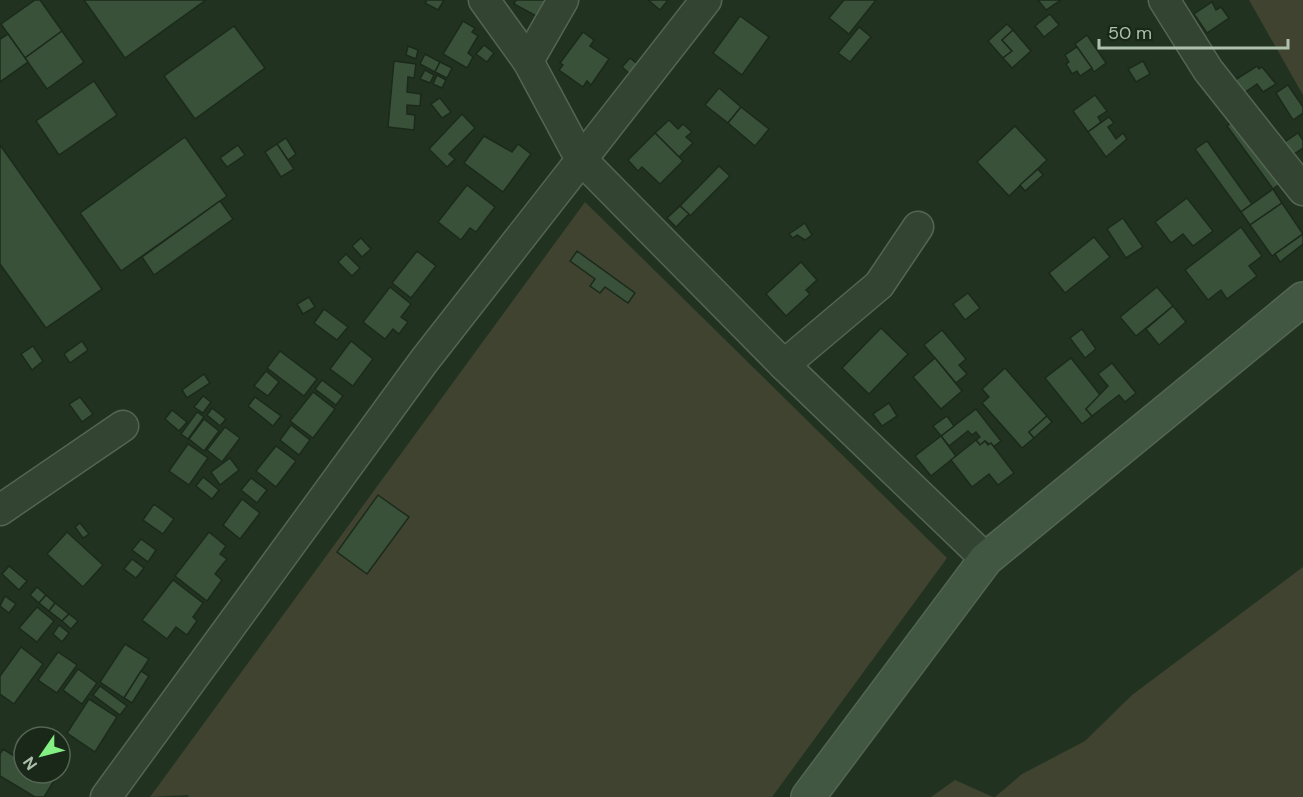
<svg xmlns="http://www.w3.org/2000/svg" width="1303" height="797" viewBox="0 0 1303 797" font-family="'DM Sans',sans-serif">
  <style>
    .green { fill: #3f4330; fill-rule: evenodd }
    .building { fill: #3a5139; stroke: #1b2a1b; stroke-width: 1.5 }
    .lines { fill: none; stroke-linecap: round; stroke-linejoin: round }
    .minor-casing { stroke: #546553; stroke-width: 33 }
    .secondary-casing { stroke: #546553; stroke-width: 36 }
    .minor { stroke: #343; stroke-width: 30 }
    .secondary { stroke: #415741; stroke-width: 33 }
  </style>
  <rect width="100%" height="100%" fill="#213320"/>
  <g class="green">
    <path d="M1249,0H1303V95Z"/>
    <path d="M585,202L947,558L772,797H189L188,795L150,797ZM577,251L634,293L627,303L605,287L600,293L590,286L595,279L570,261ZM378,495L409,517L367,574L337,552Z"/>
    <path d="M1303,567V797H995L1022,774L1085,741L1132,695Z"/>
    <path d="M955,780L993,797H931Z"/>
  </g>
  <g class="building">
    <path d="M35,0H40L62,31L25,58L1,24Z"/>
    <path d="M84,0H206L125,58Z"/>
    <path d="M427,0H444L438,10L425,3Z"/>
    <path d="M516,0H547L538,17L514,4Z"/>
    <path d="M648,0H668L660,10Z"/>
    <path d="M844,0H876L849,34L829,18Z"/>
    <path d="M1038,0H1061L1046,10Z"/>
    <path d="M1212,2L1216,10L1221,7L1229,18L1207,33L1194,14Z"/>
    <path d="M1050,14L1059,25L1044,37L1035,26Z"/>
    <path d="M740,16L769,37L742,75L713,53Z"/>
    <path d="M463,21L475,28L472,32L478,36L468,53L473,57L467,68L443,54Z"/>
    <path d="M1007,24L1013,30L1002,40L1012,51L1003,58L988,41Z"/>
    <path d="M234,26L265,68L195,119L164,76Z"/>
    <path d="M859,27L871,37L850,62L838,53Z"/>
    <path d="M1013,30L1031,51L1012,68L1003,58L1012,51L1002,40Z"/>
    <path d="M62,31L84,62L47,89L25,58Z"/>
    <path d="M583,32L594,40L590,46L609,59L591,85L587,81L583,87L559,70L563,65L560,63Z"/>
    <path d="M8,34L28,62L0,82V39Z"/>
    <path d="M1087,35L1106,63L1094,72L1075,44Z"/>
    <path d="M484,45L494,53L487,62L476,54Z"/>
    <path d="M408,46L418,50L416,59L406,55Z"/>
    <path d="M1077,47L1092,68L1080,76L1077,71L1072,74L1066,64L1069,62L1065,55Z"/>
    <path d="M425,54L440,62L435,72L420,64Z"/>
    <path d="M630,58L640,66L632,76L622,67Z"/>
    <path d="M394,61L416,64L414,78L408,77L407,92L421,94L420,106L407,105V114L415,115L414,130L388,127Z"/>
    <path d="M1143,61L1150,74L1136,82L1128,69Z"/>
    <path d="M440,62L452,68L447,78L435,72Z"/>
    <path d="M1257,66L1259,69L1262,67L1276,84L1263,92L1257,84L1244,93L1235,80Z"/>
    <path d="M425,70L434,75L430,83L420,79Z"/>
    <path d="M437,75L446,80L442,88L433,84Z"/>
    <path d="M94,81L117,115L59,155L36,121Z"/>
    <path d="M1288,85L1303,107V113L1293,120L1276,93Z"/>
    <path d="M719,88L741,107L728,123L705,105Z"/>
    <path d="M1095,95L1107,111L1098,117L1101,122L1088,132L1073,111Z"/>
    <path d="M440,98L451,112L442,118L431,104Z"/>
    <path d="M741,107L769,129L755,146L728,123Z"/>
    <path d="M462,114L475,128L449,154L455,159L447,167L429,149Z"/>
    <path d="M1109,117L1114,123L1108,127L1116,139L1123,133L1127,139L1106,157L1088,132Z"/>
    <path d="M669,120L678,129L683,124L692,132L686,137L693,143L679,157L655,133Z"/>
    <path d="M1235,120L1281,183L1273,189L1227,126Z"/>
    <path d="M1015,126L1047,160L1009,196L977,162Z"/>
    <path d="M655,133L683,161L660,184L642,167L638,171L628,160Z"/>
    <path d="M1298,133L1303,140V148L1288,158L1280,145Z"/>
    <path d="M484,136L512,152L518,144L531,154L503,192L464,163Z"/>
    <path d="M185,137L227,196L121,271L80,213Z"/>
    <path d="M286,138L296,154L288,160L277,144Z"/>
    <path d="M1207,141L1252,204L1241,212L1195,149Z"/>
    <path d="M277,144L294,169L281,177L265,152Z"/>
    <path d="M0,145L102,289L46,328L0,264Z"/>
    <path d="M238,145L245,155L227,167L220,158Z"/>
    <path d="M719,166L730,176L690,216L680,206Z"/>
    <path d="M1038,169L1043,175L1025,191L1020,185Z"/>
    <path d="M467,185L495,207L476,232L470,228L461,240L438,222Z"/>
    <path d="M1273,189L1282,203L1250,225L1241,212Z"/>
    <path d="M1187,198L1213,231L1193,246L1183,234L1171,243L1155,222Z"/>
    <path d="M220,201L233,219L154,275L142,257Z"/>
    <path d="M1282,203L1303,234L1272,256L1250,225Z"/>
    <path d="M680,206L689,214L676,227L667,218Z"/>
    <path d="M1123,218L1143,247L1126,258L1107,229Z"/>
    <path d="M805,223L812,235L805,240L797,235L793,238L789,234Z"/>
    <path d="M1241,227L1262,256L1249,266L1257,276L1227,299L1221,290L1208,300L1185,270Z"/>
    <path d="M1303,234V244L1280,262L1275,254Z"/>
    <path d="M1094,237L1110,257L1065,293L1049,273Z"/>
    <path d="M361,238L371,249L362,257L352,246Z"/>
    <path d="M417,251L436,266L411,298L392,283Z"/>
    <path d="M577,251L635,293L628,303L605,287L600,293L590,286L595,279L570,261Z"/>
    <path d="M346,254L360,268L352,276L338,262Z"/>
    <path d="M801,262L817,280L806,290L810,294L786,316L766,294Z"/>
    <path d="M390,287L411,304L401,317L408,322L399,334L393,329L385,339L363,322Z"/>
    <path d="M1157,287L1173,306L1136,336L1120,317Z"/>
    <path d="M968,293L980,308L965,320L953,304Z"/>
    <path d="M309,297L315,307L303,314L297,304Z"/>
    <path d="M1173,306L1186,322L1159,345L1146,329Z"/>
    <path d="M324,309L348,327L337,340L314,323Z"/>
    <path d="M881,328L908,354L869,394L842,368Z"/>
    <path d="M1082,329L1096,349L1085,358L1070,338Z"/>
    <path d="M942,330L966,359L959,365L967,374L956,383L924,345Z"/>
    <path d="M82,341L88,350L70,363L64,354Z"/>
    <path d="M351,341L373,359L353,386L330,369Z"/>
    <path d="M33,346L43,361L32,370L21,354Z"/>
    <path d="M280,351L317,379L304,396L267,368Z"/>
    <path d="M935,358L962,391L941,409L913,377Z"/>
    <path d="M1071,358L1101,396L1086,409L1092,416L1082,424L1045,378Z"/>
    <path d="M1112,363L1136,393L1125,402L1119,395L1092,416L1086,409L1108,386L1098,374Z"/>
    <path d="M1005,368L1047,416L1029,432L1034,438L1022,448L982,403L989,397L982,389Z"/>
    <path d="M266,371L279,382L268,396L254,386Z"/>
    <path d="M204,374L210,383L187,398L182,390Z"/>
    <path d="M322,380L343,396L336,405L315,389Z"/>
    <path d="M313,392L335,409L313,438L290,421Z"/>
    <path d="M203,396L211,402L203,413L194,407Z"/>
    <path d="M80,397L93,414L82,422L69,404Z"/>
    <path d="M255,397L281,416L273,426L248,406Z"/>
    <path d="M889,403L897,416L882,426L873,414Z"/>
    <path d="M212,408L226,419L220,426L207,415Z"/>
    <path d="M976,409L1001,441L993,447L985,441L980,445L976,440L980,437L976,432L972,435L968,431L949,446L941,436Z"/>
    <path d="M172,410L187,422L179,431L165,419Z"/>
    <path d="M197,412L204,417L188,439L181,434Z"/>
    <path d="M947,416L954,426L941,436L933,426Z"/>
    <path d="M1047,416L1052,422L1034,438L1029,432Z"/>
    <path d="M204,419L219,431L204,451L189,439Z"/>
    <path d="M291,425L310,440L299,455L280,440Z"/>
    <path d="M225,427L240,438L222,462L207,450Z"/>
    <path d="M941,436L956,456L931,476L915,456Z"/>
    <path d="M976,440L980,445L985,441L988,445L991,443L1014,473L998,485L989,474L972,487L951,460Z"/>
    <path d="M188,444L208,458L189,485L169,471Z"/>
    <path d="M276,446L296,461L276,487L256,471Z"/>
    <path d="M230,458L239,470L220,485L211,472Z"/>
    <path d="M203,477L219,490L212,499L196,486Z"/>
    <path d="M251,478L267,490L257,503L241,490Z"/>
    <path d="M378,495L409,517L367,574L337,552Z"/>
    <path d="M242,499L260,513L240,539L223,525Z"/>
    <path d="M154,504L174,519L163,534L143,520Z"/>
    <path d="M80,523L89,534L83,538L75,527Z"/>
    <path d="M67,532L103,565L83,587L47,554Z"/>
    <path d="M209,532L226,546L220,554L227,559L215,574L222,580L207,601L175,576Z"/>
    <path d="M141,539L156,550L148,562L132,550Z"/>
    <path d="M132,559L144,568L136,578L124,569Z"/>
    <path d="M9,566L27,581L19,590L2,574Z"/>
    <path d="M173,580L203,603L193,617L197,621L187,635L176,627L167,639L142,620Z"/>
    <path d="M37,587L46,595L39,603L30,595Z"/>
    <path d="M46,595L55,603L49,611L39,603Z"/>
    <path d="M5,596L16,604L9,613L0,606Z"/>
    <path d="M55,603L69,614L62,621L49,611Z"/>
    <path d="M37,607L54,621L37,642L19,628Z"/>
    <path d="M69,614L78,621L71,629L62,621Z"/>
    <path d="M59,625L69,633L62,642L53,634Z"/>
    <path d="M125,644L149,659L124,698L100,682Z"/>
    <path d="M21,647L43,664L14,704L0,694V676Z"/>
    <path d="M58,652L77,665L57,693L38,680Z"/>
    <path d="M78,669L97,683L82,704L63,690Z"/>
    <path d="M141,671L149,676L132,703L124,698Z"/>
    <path d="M100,686L127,706L120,715L93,695Z"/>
    <path d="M89,699L117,717L95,752L67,733Z"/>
    <path d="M3,749L24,762V773H42L54,781L44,797H35L0,776V754Z"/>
    <path d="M60,751L70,759L63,769L60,767Z"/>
  </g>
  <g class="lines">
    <g class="minor-casing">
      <g id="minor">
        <path d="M484,0L528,61L580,158L784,365L986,559"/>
        <path d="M1164,0L1208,70L1303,190"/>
        <path d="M528,61L563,0"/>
        <path d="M784,365L879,285L918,227"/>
        <path d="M0,510L123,426"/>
        <path d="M106,797L424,361L706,0"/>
      </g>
    </g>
    <g class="secondary-casing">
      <path id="secondary" d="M808,797L986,559L1303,299"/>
    </g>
    <use href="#minor" class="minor"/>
    <use href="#secondary" class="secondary"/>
  </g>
  <g transform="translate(42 755) rotate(235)"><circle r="28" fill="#192819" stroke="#546554" stroke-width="1.5"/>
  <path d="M0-4.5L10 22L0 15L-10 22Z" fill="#84f083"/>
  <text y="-9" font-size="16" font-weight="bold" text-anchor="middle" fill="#adc1ad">N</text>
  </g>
  <path d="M1099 39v9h189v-9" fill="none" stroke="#adc1ad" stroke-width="3"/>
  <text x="1108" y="39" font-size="18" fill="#adc1ad" stroke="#192819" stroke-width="4.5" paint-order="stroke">50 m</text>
</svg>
